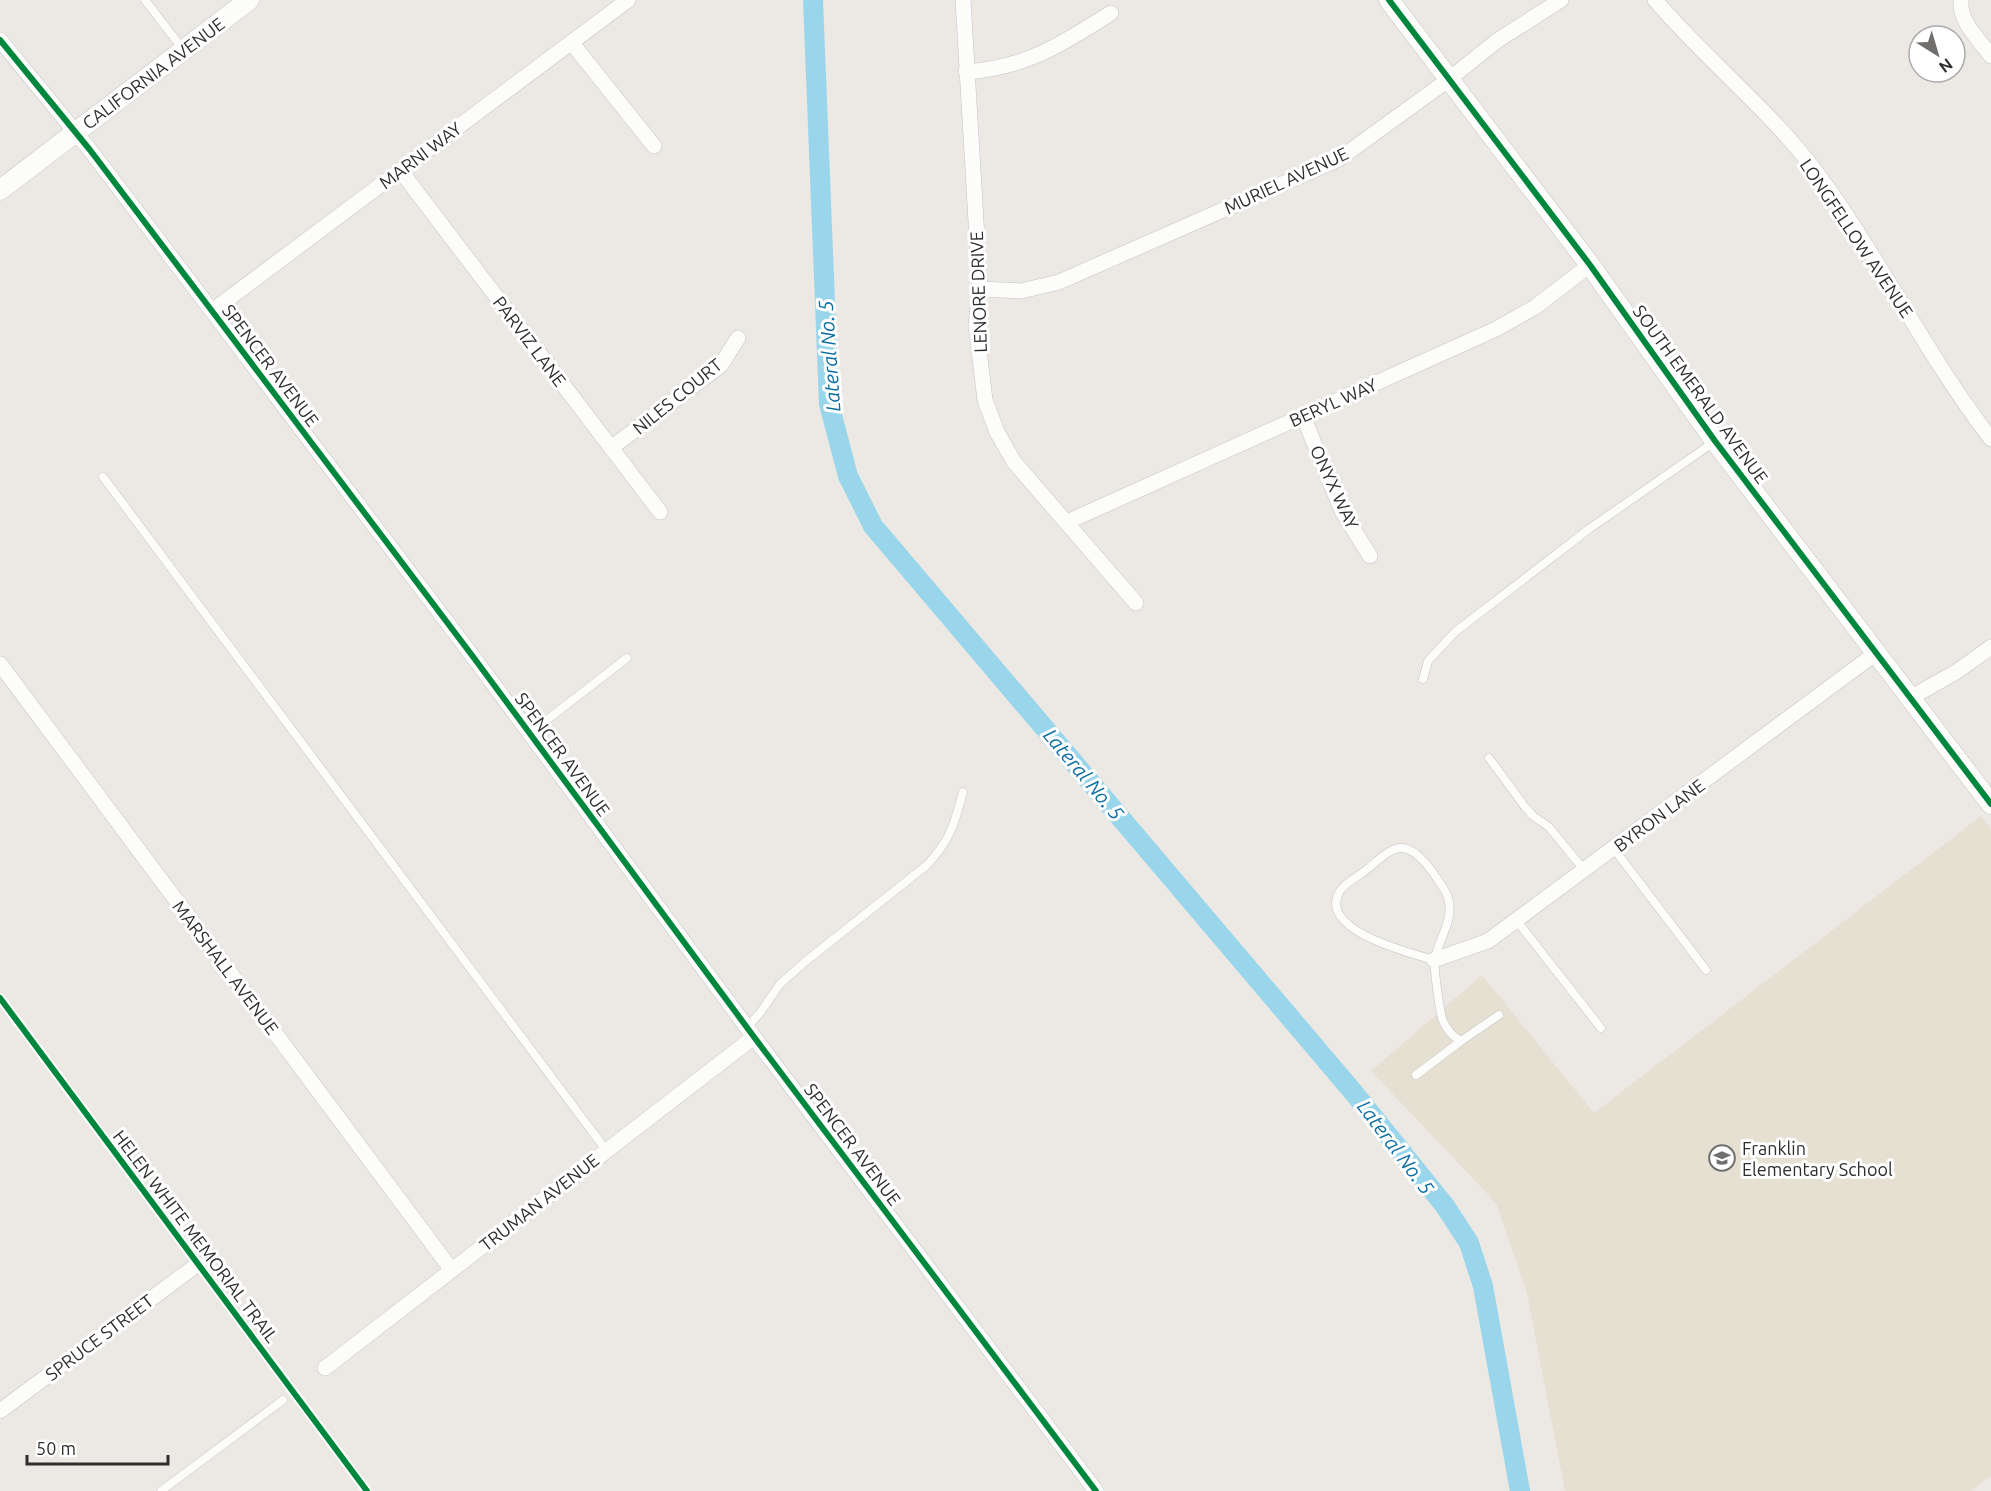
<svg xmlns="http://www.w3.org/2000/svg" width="1991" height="1491" viewBox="0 0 1991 1491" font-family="Ubuntu,sans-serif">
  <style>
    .education { fill: #e6e0d3 }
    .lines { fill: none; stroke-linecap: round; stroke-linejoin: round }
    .canal { stroke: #99d6ec; stroke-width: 20 }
    .service-casing { stroke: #c5c4c5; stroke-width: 9 }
    .minor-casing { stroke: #c5c4c5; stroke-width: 16 }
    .tertiary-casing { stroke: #c5c4c5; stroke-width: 21 }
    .service { stroke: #fcfcfb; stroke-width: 8 }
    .minor { stroke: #fcfcfb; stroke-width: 15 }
    .tertiary { stroke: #fcfcfb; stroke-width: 20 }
    .cycleway-casing { stroke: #fff; stroke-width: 10 }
    .cycleway { stroke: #00873e; stroke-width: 6 }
    .labels { text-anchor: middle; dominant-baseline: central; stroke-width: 6; stroke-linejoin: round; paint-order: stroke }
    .street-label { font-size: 18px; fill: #2e2e2e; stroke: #fff }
    .poi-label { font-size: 18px; fill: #2e2e2e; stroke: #fff; text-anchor: start }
    .water-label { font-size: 20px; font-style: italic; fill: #0d6fa3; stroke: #fff }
  </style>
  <rect width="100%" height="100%" fill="#ece8e4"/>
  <path class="education" d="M1981,816L1991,829V1476L1971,1491H1565L1527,1293L1496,1203L1371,1071L1482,975L1594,1113Z"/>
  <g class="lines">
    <path class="canal" d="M813,0L829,404L848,476L873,526L1354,1093L1445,1206L1469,1243L1483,1286L1520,1491"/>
    <g class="service-casing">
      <g id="service">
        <path d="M145,0L182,48"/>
        <path d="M103,477L606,1150"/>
        <path d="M1423,679L1428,661L1455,632L1589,529L1714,442"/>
        <path d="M530,733L627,658"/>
        <path d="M1489,758L1525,807L1533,816L1549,827L1585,871"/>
        <path d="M1614,849L1706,970"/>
        <path d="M1517,921L1601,1028"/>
        <path d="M1434,960C1410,953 1316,930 1340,891C1345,883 1358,876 1365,871C1376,863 1389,847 1403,848C1420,850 1436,877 1444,889C1459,914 1440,935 1435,958C1433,965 1440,1014 1443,1021C1447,1030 1453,1037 1461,1041L1499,1015"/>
        <path d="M747,1027L760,1013L780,984L806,961L927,865C951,839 954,825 963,792"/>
        <path d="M1416,1075L1461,1041"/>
        <path d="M161,1491L283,1400"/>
      </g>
    </g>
    <g class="minor-casing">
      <g id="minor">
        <path d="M963,0L980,289L976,325L985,400L997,432L1014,462L1136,603"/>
        <path d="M1655,0C1706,60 1769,109 1817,173C1880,258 1926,355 1991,439"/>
        <path d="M1961,0C1959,22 1979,39 1991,56"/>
        <path d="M0,40L90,150L212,311L474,658L754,1037L1096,1491"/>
        <path d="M571,42L654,146"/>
        <path d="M966,72C1026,68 1062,44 1111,13"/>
        <path d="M400,170L660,512"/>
        <path d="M980,289L1021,291L1059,282L1339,159L1448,80L1498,40L1561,0"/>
        <path d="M212,311L628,0"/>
        <path d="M1303,416L1342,511L1370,556"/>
        <path d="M611,448L721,365L738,338"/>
        <path d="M1067,522L1496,329L1535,307L1590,265"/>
        <path d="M0,664L451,1269"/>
        <path d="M1910,698L1956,672L1991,647"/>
        <path d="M1434,960L1488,941L1876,653"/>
        <path d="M325,1368L754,1037"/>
        <path d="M0,1411L198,1264"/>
      </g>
    </g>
    <g class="tertiary-casing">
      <g id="tertiary">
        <path d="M1389,0L1590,265L1715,441L1991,804"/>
        <path d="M0,190L249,0"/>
      </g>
    </g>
    <use href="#service" class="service"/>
    <use href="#minor" class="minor"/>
    <use href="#tertiary" class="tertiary"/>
    <g class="cycleway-casing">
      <g id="cycleway">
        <path d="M1389,0L1590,265L1715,441L1991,804"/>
        <path d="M0,40L90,150L212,311L474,658L754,1037L1096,1491"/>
        <path d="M0,998L367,1491"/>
      </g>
    </g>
    <use href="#cycleway" class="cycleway"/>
  </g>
  <defs>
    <g id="school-ring" transform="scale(1.35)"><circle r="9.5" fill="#fff" stroke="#706f6e" stroke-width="1.5"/><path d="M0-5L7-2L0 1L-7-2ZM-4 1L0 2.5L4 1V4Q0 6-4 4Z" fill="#706f6e"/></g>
  </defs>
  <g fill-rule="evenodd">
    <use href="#school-ring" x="1722" y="1158"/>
  </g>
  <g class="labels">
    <g class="street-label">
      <text transform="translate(153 73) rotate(-37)">CALIFORNIA AVENUE</text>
      <text transform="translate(420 155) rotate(-37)">MARNI WAY</text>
      <text transform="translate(1286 180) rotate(-25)">MURIEL AVENUE</text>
      <text transform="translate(1857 238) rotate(56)">LONGFELLOW AVENUE</text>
      <text transform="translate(978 292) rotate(-92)">LENORE DRIVE</text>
      <text transform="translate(530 341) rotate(53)">PARVIZ LANE</text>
      <text transform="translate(271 365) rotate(53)">SPENCER AVENUE</text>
      <text transform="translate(1701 394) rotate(54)">SOUTH EMERALD AVENUE</text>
      <text transform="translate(677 396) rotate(-39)">NILES COURT</text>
      <text transform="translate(1333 402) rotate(-24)">BERYL WAY</text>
      <text transform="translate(1335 487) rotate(65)">ONYX WAY</text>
      <text transform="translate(563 754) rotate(54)">SPENCER AVENUE</text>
      <text transform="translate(1659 815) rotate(-37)">BYRON LANE</text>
      <text transform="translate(226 967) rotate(53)">MARSHALL AVENUE</text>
      <text transform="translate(853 1144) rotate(53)">SPENCER AVENUE</text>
      <text transform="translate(539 1202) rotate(-38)">TRUMAN AVENUE</text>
      <text transform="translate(196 1236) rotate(53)">HELEN WHITE MEMORIAL TRAIL</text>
      <text transform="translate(99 1337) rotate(-37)">SPRUCE STREET</text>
    </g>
    <g class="poi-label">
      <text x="1742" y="1148">Franklin<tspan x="1742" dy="21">Elementary School</tspan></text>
    </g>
    <g class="water-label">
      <text transform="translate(829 356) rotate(-94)">Lateral No. 5</text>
      <text transform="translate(1084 774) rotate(50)">Lateral No. 5</text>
      <text transform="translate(1396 1147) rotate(53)">Lateral No. 5</text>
    </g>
  </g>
  <g transform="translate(1937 54) rotate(143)"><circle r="28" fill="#ffffff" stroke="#ababab" stroke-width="1.5"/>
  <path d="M0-4.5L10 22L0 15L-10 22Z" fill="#706f6e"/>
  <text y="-9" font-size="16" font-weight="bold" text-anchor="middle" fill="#2e2e2e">N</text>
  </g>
  <path d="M27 1455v9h141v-9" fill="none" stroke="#2e2e2e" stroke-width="3"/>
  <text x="36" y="1455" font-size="18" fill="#2e2e2e" stroke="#ffffff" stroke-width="4.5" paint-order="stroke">50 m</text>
</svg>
